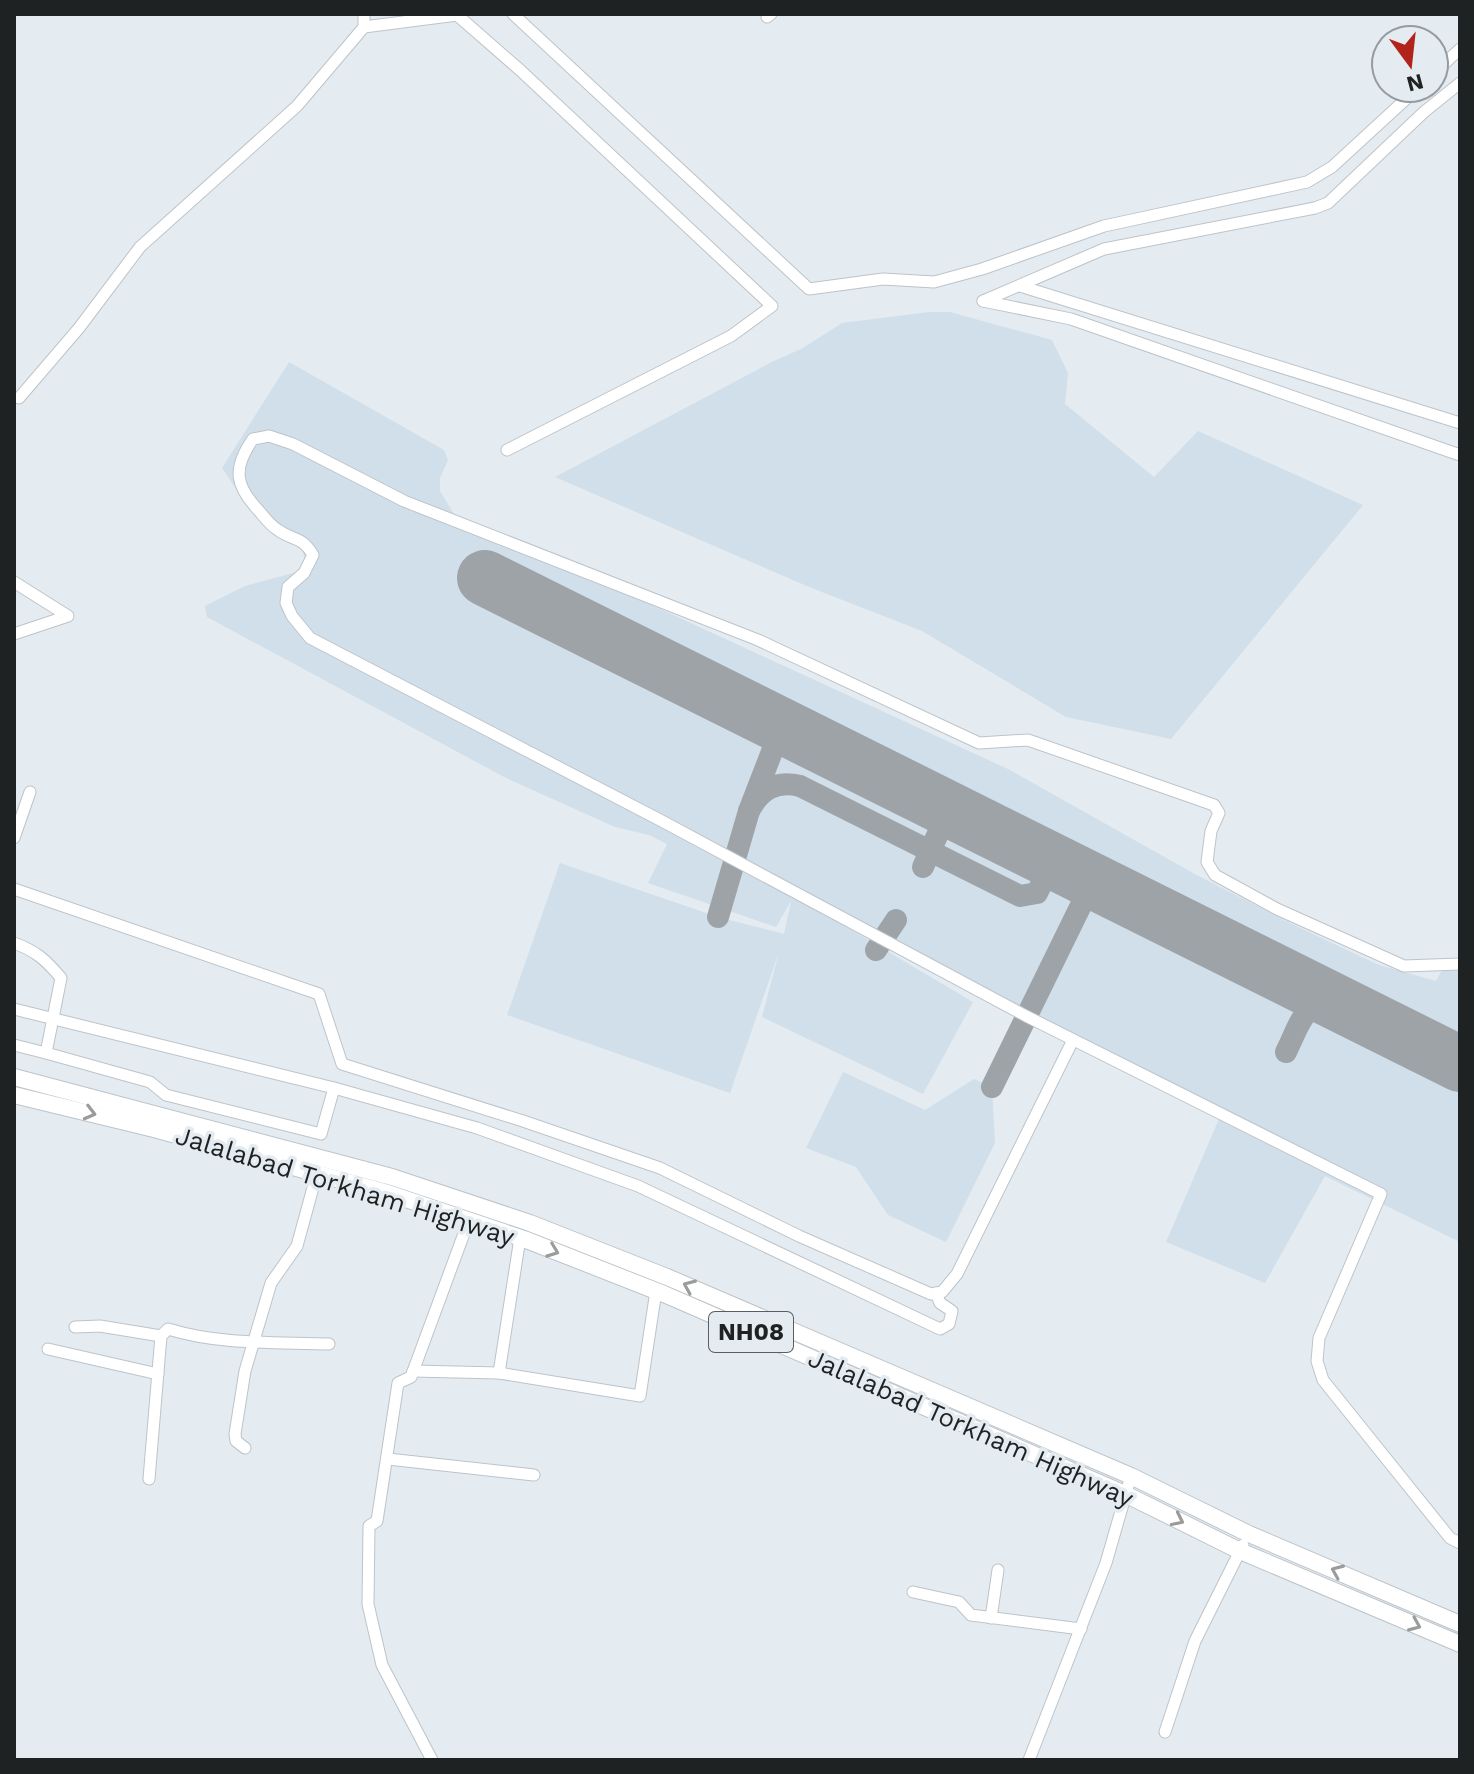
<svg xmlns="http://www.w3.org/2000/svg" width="1474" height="1774" viewBox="0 0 1474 1774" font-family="'Work Sans',sans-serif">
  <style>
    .built { fill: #d1dfea }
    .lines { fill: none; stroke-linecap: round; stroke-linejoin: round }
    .taxiway { stroke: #9ea3a8; stroke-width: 22 }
    .runway { stroke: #9ea3a8; stroke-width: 56 }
    .minor-casing { stroke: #bdc4c9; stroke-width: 13 }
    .highway-casing { stroke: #bdc4c9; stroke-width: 18 }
    .minor { stroke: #fff; stroke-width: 11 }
    .highway { stroke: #fff; stroke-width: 16 }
    .oneway { stroke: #9a9c9c }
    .labels { text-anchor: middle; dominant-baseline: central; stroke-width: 7; stroke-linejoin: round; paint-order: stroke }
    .shield { fill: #e4ebf1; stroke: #5a5e61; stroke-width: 2 }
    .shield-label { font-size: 24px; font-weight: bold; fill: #1f2223 }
    .street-label { font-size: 26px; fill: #1f2223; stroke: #e4ebf1 }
  </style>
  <rect width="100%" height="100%" fill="#e4ebf1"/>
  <g class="built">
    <path d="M929,312H950L1052,340L1068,373L1065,404L1154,477L1198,431L1363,505L1171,739L1066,717L922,631L809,587L555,477L774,361L803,348L842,323Z"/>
    <path d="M289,362L444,450L448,460L440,478V491L454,514L1008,769L1193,873L1294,925L1379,965L1436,981L1442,970L1460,971V1242L1325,1176L1265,1283L1166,1242L1219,1119L826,915L973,1002L923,1094L762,1017L779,952L730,1093L507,1015L560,863L718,917L784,934L791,901L776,927L648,883L667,844L649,835L615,827L506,778L207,617L205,606L245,586L293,573L302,568L305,562L303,551L299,545L261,521L251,511L222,468Z"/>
    <path d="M843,1072L925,1110L974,1079L992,1087L995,1143L946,1242L888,1215L856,1167L806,1148Z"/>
  </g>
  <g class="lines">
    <g class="taxiway">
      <path d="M766,717L775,729L776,739"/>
      <path d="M930,800L941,807L945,818"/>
      <path d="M749,811C760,790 776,780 800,786L1020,896L1037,893L1053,861"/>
      <path d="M923,867L945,818L960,814"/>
      <path d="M1076,871L1087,882L1086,895"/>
      <path d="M718,917L749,811L778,736L791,730"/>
      <path d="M876,950L896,920"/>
      <path d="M1274,972C1292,983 1306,990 1305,1014"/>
      <path d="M1286,1052C1302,1020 1304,995 1347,1007"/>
      <path d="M992,1087L1086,895L1095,888L1112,890"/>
    </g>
    <path class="runway" d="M485,578L1460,1064"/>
    <g class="minor-casing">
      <g id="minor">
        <path d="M364,14V27L457,15L520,70L772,306L731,336L507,450"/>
        <path d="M513,14L809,289L883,279L934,282L982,269L1104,226L1307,182L1332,167L1418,88"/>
        <path d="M767,17L771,14"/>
        <path d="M1434,73L1460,49"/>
        <path d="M1020,286L1460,423"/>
        <path d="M983,301L1104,249L1315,208L1328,203L1424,112L1460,83"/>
        <path d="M983,301L1071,319L1460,455"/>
        <path d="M19,398L79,328L140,247L297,106L364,27"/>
        <path d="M14,582L68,616L14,634"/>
        <path d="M14,838L30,792"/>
        <path d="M14,889L319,994L342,1064L523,1121L660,1168L799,1236L931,1294L942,1292L957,1274L1073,1040"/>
        <path d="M14,943C36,951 46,960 61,978L46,1053L14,1045"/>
        <path d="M1460,964L1404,966L1277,909L1215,875L1207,862L1211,831L1219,813L1214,805L1028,740L979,743L758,640L404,501L293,444L269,436L253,439C232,469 235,486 260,512C265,518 271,526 278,530C293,541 302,536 313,555L304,573L288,587L286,603L292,616L310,638L660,820L1026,1016L1381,1194L1319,1338L1317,1361L1323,1380L1450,1538L1460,1543"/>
        <path d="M14,1009L334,1088"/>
        <path d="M46,1053L150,1082L166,1095L321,1134L334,1088L477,1128L638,1186L940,1329L949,1324L952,1311L940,1303L936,1293"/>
        <path d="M75,1327L100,1326L161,1336L168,1329C220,1345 275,1342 329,1344"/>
        <path d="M48,1349L158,1374"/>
        <path d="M413,1371L499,1373L640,1396L656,1291"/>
        <path d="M499,1373L520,1238"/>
        <path d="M245,1448L236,1441L235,1434L245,1371L271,1283L297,1246L317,1173"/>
        <path d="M388,1459L534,1475"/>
        <path d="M149,1479L161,1336"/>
        <path d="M913,1592L959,1602L971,1615L1081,1629"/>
        <path d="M991,1618L998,1570"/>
        <path d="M1165,1732L1195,1641L1243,1545"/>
        <path d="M432,1760L382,1665L368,1604L369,1526L377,1521L398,1383L411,1377L469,1220"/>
        <path d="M1029,1760L1106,1563L1131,1476"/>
      </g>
    </g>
    <g class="highway-casing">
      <g id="highway">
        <path d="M14,1077L392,1177L530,1223L667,1277L1131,1476L1249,1534L1460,1624"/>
        <path d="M14,1095L154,1129L388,1193L524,1239L664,1294L1125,1494L1240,1551L1460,1644"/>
      </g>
    </g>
    <use href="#minor" class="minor"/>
    <use href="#highway" class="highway"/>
  </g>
  <defs><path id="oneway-chevron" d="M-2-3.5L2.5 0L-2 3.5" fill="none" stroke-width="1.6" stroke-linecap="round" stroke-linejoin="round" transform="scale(2)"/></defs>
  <g class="oneway">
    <use href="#oneway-chevron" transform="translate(90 1113) rotate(14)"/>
    <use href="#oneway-chevron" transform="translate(553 1251) rotate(21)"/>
    <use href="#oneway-chevron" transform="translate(689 1286) rotate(-157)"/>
    <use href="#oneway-chevron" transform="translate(1178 1520) rotate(26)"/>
    <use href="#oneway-chevron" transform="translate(1337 1571) rotate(-157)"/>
    <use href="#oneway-chevron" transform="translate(1415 1625) rotate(23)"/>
  </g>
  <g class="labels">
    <rect class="shield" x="709" y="1312" width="84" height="40" rx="6"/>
    <g class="shield-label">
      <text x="751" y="1332">NH08</text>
    </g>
    <g class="street-label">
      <text transform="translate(345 1186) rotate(17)">Jalalabad Torkham Highway</text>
      <text transform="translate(971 1428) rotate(24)">Jalalabad Torkham Highway</text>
    </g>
  </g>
  <rect width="1474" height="1774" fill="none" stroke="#1f2223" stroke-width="32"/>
  <g transform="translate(1410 64) rotate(165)"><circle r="38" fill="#e4ebf1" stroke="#959b9f" stroke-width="2"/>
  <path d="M0-6L14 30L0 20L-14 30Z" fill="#b2231b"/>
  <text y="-12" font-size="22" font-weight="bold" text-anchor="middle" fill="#1f2223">N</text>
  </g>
</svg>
